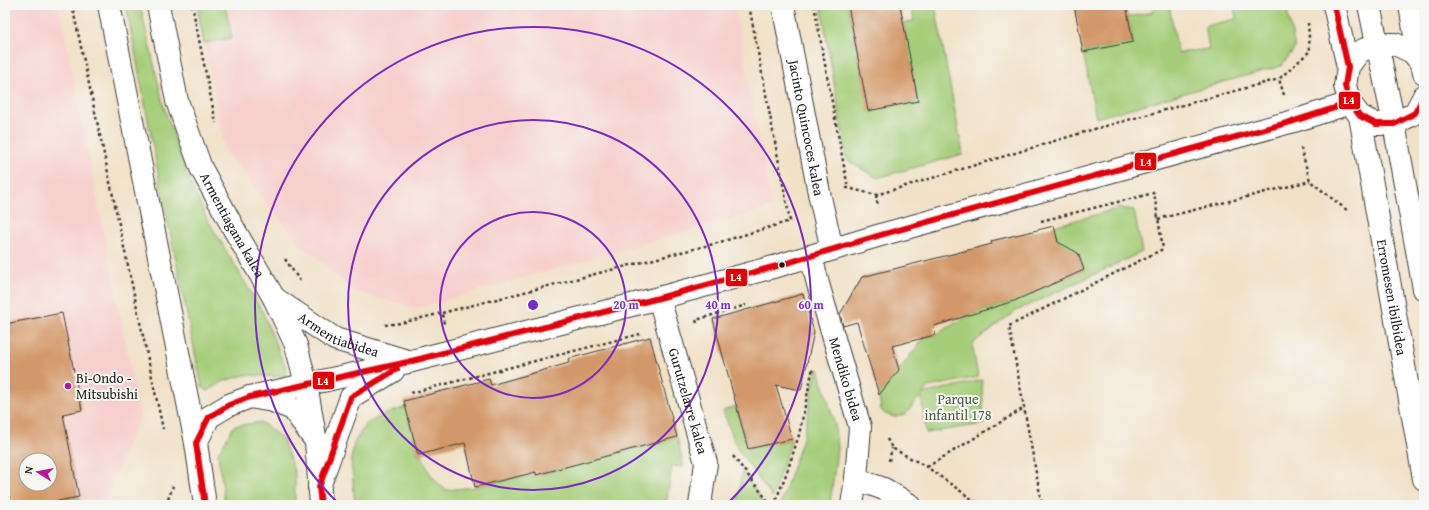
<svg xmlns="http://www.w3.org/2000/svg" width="1429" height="510" viewBox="0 0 1429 510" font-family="'Gentium Book Plus',serif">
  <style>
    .built { fill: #f7d0cd; fill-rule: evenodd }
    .green { fill: #a6ce7a; stroke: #61754b }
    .building { fill: #d39869; fill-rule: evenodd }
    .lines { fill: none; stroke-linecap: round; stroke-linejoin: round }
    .street-casing { stroke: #3c3a36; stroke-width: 24 }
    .primary-casing { stroke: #3c3a36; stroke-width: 24 }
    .path { stroke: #3c3a36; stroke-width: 2.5; stroke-dasharray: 3 3; stroke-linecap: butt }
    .street { stroke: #fff; stroke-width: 22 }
    .primary { stroke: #fff; stroke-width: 22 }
    .bus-1-casing { stroke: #f6f6f2; stroke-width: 9 }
    .bus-1 { stroke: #e00109; stroke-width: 6 }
    .ring { fill: none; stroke: #7b2cbf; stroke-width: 2 }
    .bus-dot { fill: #1c1c1c; stroke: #f6f6f2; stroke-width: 1.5 }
    .poi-dot { fill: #b5179e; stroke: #f6f6f2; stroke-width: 1.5 }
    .labels { text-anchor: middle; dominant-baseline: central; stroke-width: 4; stroke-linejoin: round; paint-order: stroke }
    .street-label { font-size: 14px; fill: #1c1c1c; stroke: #f6f6f2 }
    .poi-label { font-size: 14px; fill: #1c1c1c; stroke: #f6f6f2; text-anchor: start }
    .park-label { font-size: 14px; fill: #4c5a3d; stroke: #f6f6f2 }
    .centre { fill: #7b2cbf; stroke: #f6f6f2; stroke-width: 2 }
    .ring-label { font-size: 12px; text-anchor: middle; font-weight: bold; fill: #7b2cbf; stroke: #f6f6f2; stroke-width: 4; stroke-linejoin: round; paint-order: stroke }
    .line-badge { stroke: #f6f6f2; stroke-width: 1.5 }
    .badge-label { font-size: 11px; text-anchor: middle; font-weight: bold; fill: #fff }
  </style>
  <rect width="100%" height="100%" fill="#f6f6f2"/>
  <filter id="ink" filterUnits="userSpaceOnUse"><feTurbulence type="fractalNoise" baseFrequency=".025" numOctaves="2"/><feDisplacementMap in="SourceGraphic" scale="8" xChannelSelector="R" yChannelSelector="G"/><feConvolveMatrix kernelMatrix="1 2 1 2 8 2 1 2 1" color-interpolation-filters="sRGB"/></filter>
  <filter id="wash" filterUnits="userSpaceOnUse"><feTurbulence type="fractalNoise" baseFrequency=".012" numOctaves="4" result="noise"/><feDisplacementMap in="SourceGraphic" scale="16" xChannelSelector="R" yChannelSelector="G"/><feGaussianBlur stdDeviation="0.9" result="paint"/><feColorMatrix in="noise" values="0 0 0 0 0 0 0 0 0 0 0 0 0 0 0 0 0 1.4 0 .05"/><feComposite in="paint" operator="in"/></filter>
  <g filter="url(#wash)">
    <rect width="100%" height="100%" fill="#f1e1c7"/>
    <g class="built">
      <path d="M5,5H59L140,416L105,497L80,501L79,497L37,505H5ZM26,460H50V484H26Z"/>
      <path d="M197,5H734L772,207L418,308L355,292L295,239L225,150Z"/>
    </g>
    <g class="green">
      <path d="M126,5H140L164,107L186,172L206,217L262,311L287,371L285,377L245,375L224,381L208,391L202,387L159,178Z"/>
      <path d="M197,5H225L232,38L204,43Z"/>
      <path d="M821,5H848L869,111L918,101L903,23L914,21L911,5H935L963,154L877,178L847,160Z"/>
      <path d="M1152,5H1169L1178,53L1209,49L1205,26L1236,19L1234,5H1286L1295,48L1281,66L1096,118L1083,52L1133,42L1128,17L1153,12Z"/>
      <path d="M1120,208L1134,210L1142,252L1014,312L972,344L978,377L928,387L922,394L982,380L984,424L926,433L921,395L906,414L895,417L885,414L881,410L879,395L924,338L935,335L969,315L1014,301L1084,270L1078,253L1058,242L1054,226Z"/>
      <path d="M819,369L835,425L837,449L830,505H780L804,435L816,370Z"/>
      <path d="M736,406L748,449L792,439L772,497L737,448L723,411Z"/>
      <path d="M406,407L418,455L422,454C427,471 432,479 446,490L475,487L514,478L537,475L677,437L684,467L672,466L666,505H355L351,459L354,443L366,424L382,415Z"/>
      <path d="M261,422L283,439L295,474V505H225L218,453L234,426Z"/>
      <path d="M742,470L765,505H737Z"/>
      <path d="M79,497L80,501L60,505H37Z"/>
    </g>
    <g id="blocks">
      <g class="building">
        <path d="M848,5H900L918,101L868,111Z"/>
        <path d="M1074,5H1126L1133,42L1083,52Z"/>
        <path d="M1054,226L1058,242L1078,253L1084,270L1014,301L934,326L935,335L892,346L899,370L879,395L857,322L843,326L840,314L862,277L992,244L991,241Z"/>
        <path d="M803,294L814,332L801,390L776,385L792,439L748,449L713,319Z"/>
        <path d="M62,313L82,410L63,414L79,497L37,505H5V324ZM26,460H50V484H26Z"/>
        <path d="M650,337L677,437L536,475V472L475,487L465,443L418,455L404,401L489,379L491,385L569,363L568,359Z"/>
      </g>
    </g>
  </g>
  <g filter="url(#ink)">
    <use href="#blocks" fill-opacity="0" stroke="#3c3a36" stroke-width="1"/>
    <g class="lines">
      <g class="street-casing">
        <g id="street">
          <path id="s1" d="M783,5L819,193L832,249"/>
          <path d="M1334,5L1348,67"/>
          <path d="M1369,5L1394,124L1424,289"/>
          <path d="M1410,5L1419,60"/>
          <path d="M1424,73L1423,68L1419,60L1412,52L1395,44H1376L1359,52L1348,67L1345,86L1350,103L1360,116L1376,124H1394L1415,113L1424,96"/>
          <path id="s2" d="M1360,116L1424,479"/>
          <path id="s3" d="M811,256L818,284L860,427L856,479L852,505"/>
          <path id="s4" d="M274,298L335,339L407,361"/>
          <path id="s5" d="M659,298L706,463L700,505"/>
          <path d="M250,397L408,362L659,298L777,266L884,234L1294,121L1350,103"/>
          <path d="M856,479L884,489L910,505"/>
          <path d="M319,487L351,397L393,371"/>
        </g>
      </g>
      <g class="primary-casing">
        <g id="primary">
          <path d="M109,5L196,443L205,505"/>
          <path id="s6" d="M158,5L177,101L201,168L235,231L274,298L296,345L306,384L316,442L321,505"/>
          <path d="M196,443L209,417L229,405L250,397L273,401L293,409L312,436"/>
        </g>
      </g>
      <g class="path">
        <path d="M72,5L163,429"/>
        <path d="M192,5L216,123"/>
        <path d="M814,5L848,188"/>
        <path d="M1284,95L1279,79L1310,51L1308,23"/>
        <path d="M1301,148L1310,181L1348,211"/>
        <path d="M846,188H848L876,195L1091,130L1279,79"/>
        <path d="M876,195L878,207"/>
        <path d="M1158,219L1310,181"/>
        <path d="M1041,221L1154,193L1163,249L1009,326L1042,505"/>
        <path d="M285,259L300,281"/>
        <path d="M442,313L717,243L790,221L749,5"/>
        <path d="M697,323L696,320L746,305"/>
        <path d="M385,325L401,323L442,313L444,324"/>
        <path d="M411,393L640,334"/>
        <path d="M887,439L892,448L927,467L980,505"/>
        <path d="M733,456L771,505"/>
        <path d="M889,461L892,448"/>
        <path d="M927,467L1024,408"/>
        <path d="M166,505L173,486"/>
        <path d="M774,505L787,472L799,435L813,367"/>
      </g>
      <use href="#street" class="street"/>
      <use href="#primary" class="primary"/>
      <g class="bus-1-casing">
        <g id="bus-1">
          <path d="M1334,5L1348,67L1345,86L1350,103L1360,116L1376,124H1394L1415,113L1424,96"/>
          <path d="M205,505L196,443L209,417L229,405L250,397L408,362L659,298L777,266L884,234L1294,121L1350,103"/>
          <path d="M321,505L319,487L351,397L397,369"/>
        </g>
      </g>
      <use href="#bus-1" class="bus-1"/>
    </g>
  </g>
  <g class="ring">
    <circle cx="533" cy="305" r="93"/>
    <circle cx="533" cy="305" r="185"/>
    <path d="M340 505A278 278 0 1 1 726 505"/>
  </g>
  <circle class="bus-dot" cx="782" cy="265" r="3.5"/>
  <circle class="poi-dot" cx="68" cy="386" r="4"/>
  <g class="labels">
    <g class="street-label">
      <text stroke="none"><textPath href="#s1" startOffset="125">Jacinto Quincoces kalea</textPath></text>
      <text stroke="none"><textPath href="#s6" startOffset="234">Armentiagana kalea</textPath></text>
      <text stroke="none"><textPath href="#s2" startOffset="184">Erromesen ibilbidea</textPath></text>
      <text stroke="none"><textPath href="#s4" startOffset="75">Armentiabidea</textPath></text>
      <text stroke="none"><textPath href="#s3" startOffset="128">Mendiko bidea</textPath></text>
      <text stroke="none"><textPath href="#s5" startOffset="107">Gurutzelarre kalea</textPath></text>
    </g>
    <g class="poi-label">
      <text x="76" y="378">Bi-Ondo -<tspan x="76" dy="16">Mitsubishi</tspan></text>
    </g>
    <g class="park-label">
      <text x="958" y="399">Parque<tspan x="958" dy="16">infantil 178</tspan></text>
    </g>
  </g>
  <circle cx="533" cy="305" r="6" class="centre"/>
  <g class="ring-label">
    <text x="626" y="309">20 m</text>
    <text x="718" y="309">40 m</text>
    <text x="811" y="309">60 m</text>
  </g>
  <g class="line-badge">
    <rect x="1338" y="91" width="23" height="19" rx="4" fill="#e00109"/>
    <rect x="1134" y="152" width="23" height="19" rx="4" fill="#e00109"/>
    <rect x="725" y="268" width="23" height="19" rx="4" fill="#e00109"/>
    <rect x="312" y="371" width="23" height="19" rx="4" fill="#e00109"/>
  </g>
  <g class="badge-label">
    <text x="1349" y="104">L4</text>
    <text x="1146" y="166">L4</text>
    <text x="736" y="281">L4</text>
    <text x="323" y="385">L4</text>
  </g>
  <rect width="1429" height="510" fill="none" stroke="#f6f6f2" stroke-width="20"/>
  <g transform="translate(38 472) rotate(281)"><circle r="19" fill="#f6f6f2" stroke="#9f9f9c"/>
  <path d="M0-3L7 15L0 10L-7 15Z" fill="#b5179e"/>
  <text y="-6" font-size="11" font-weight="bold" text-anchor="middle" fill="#1c1c1c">N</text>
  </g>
</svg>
